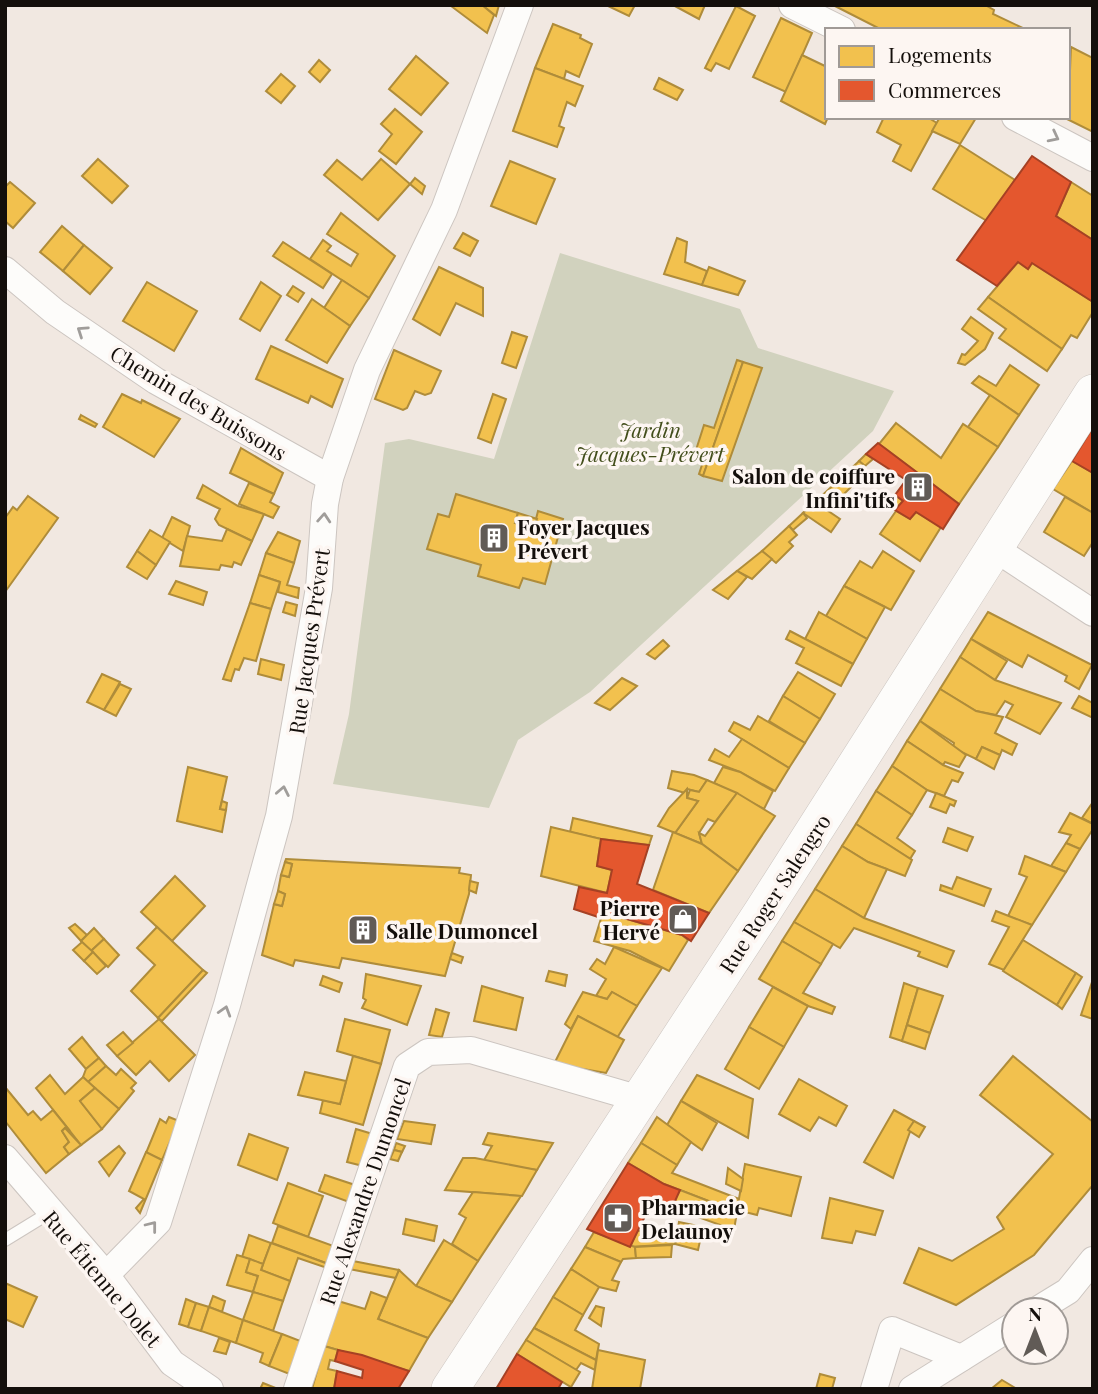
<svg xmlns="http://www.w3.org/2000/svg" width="1098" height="1394" viewBox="0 0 1098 1394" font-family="'Playfair Display',serif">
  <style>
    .green { fill: #d1d2be }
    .homes { fill: #f2c14e; stroke: #af8c3a; stroke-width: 2 }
    .shops { fill: #e4572e; stroke: #a64124; stroke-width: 2 }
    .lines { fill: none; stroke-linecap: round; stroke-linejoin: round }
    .lane-casing { stroke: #ccc5c0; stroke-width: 14 }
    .street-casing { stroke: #ccc5c0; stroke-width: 28 }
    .secondary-casing { stroke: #ccc5c0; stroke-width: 38 }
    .lane { stroke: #fdfcfa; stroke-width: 12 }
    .street { stroke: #fdfcfa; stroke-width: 26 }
    .secondary { stroke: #fdfcfa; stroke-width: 37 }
    .oneway { stroke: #a09d9a }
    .labels { text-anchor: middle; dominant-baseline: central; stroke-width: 7; stroke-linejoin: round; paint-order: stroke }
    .street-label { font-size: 21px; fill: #140f0b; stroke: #fdf6f2 }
    .park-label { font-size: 21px; font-style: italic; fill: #424e1b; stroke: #fdf6f2 }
    .poi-label { font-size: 21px; font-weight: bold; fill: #140f0b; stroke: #fdf6f2; text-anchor: start }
  </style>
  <rect width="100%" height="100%" fill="#f1e8e1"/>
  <path class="green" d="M560,253L740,309L758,348L894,391L873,431L590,692L518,740L489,808L333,784L349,714L385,443L409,439L494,459Z"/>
  <g class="homes">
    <path d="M482,5H499L496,16Z"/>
    <path d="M482,5L494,15L487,33L451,6Z"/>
    <path d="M606,5H635L629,16Z"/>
    <path d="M673,5H705L699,19Z"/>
    <path d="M833,5H985L994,10L993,14L1027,30H882Z"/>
    <path d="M736,6L755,16L729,69L716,63L711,71L705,68Z"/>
    <path d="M781,18L812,33L786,92L753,77Z"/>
    <path d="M553,24L581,35L580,38L592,44L579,77L566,71L564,79L535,68Z"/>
    <path d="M1071,47L1093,58V132L1063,117H1068Z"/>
    <path d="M802,55L827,67L828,117L825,124L781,101Z"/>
    <path d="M416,56L448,83L421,115L389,89Z"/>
    <path d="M319,60L330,70L320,82L309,72Z"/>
    <path d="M535,68L583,86L575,106L567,102L559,126L564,128L557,147L513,131Z"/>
    <path d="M281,74L295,86L281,103L266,91Z"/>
    <path d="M659,78L683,90L677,100L654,89Z"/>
    <path d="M395,109L422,132L396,164L379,151L392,134L381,124Z"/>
    <path d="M884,117H927L937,123L911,171L893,161L901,145L877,132Z"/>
    <path d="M940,117H974L976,118L960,144L932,131Z"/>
    <path d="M960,145L1015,180L987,221L933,189Z"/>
    <path d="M98,159L128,186L112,203L82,176Z"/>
    <path d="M381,159L410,184L378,220L324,175L337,160L362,180Z"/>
    <path d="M510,161L555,179L536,224L491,206Z"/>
    <path d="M415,178L425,186L422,194L410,184Z"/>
    <path d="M10,182L35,203L13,228L5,221V187Z"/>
    <path d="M1071,182L1093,196V240L1056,216Z"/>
    <path d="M341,213L395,256L369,298L310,259L323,240L331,246L327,251L351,266L358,254L327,234Z"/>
    <path d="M62,226L84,245L63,271L40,252Z"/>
    <path d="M463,233L478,241L470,256L454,248Z"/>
    <path d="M677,238L687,242L685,262L707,271L702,285L664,274Z"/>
    <path d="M283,242L332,274L323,288L273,256Z"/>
    <path d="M84,245L112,268L90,294L63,271Z"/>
    <path d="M1018,262L1028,269L1032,263L1093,302V312L1077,338L1071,335L1062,349L988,297Z"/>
    <path d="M439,267L483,288V316L456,303L440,335L413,319Z"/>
    <path d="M709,267L745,281L738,295L702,285Z"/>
    <path d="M342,280L369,298L350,326L324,308Z"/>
    <path d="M147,282L197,311L174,351L123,321Z"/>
    <path d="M261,282L281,296L260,331L240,319Z"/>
    <path d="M293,286L304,293L298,302L287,295Z"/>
    <path d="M988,297L1062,349L1047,371L999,338L1006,329L978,309Z"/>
    <path d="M312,299L350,326L327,363L286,340Z"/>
    <path d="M971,317L993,333L985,349L965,365L958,363L962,354L965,355L978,341L962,329Z"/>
    <path d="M512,332L527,337L516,368L502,363Z"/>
    <path d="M271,346L343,379L332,407L311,396L308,403L256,379Z"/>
    <path d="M394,350L441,371L431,393L425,395L415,391L407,408L403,410L375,399Z"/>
    <path d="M737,360L743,362L703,476L699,474L706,453L696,450L704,425L714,428Z"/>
    <path d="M743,362L762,368L722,481L703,476Z"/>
    <path d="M1010,365L1039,385L1019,415L972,383L979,376L996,386Z"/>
    <path d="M122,394L141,403L142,400L180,419L154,457L103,427Z"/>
    <path d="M493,394L506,399L491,443L478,438Z"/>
    <path d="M990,395L1019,415L998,447L968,427Z"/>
    <path d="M81,415L97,424L95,427L79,419Z"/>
    <path d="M896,423L941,458L963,424L998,447L959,504L879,444Z"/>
    <path d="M241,448L283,473L274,494L230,473Z"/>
    <path d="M866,454L873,459L865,466L859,461Z"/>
    <path d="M859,461L865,466L851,482L842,477Z"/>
    <path d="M1072,461L1093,473V513L1053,489Z"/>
    <path d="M842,477L854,484L829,509L816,501Z"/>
    <path d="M249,483L274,494L270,502L279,507L273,518L239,504Z"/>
    <path d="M203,485L238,506L264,514L252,541L219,525L215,519L220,509L197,498Z"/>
    <path d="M456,494L518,513L515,523L534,527L538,511L563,519L545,584L523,578L519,588L478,576L481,565L427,549L438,514L449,517Z"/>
    <path d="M895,495L903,501L895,510L887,505Z"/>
    <path d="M28,496L58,518L5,592V518L13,507L17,510Z"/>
    <path d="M1065,497L1093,513V542L1084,556L1044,532Z"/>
    <path d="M815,502L840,519L831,532L803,513Z"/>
    <path d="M896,511L910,519L916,512L941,527L920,561L880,534Z"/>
    <path d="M518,513L537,519L534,527L515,523Z"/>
    <path d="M803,513L807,518L793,530L789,526Z"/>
    <path d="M172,517L190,526L183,551L162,538Z"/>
    <path d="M789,526L797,535L789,542L793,546L776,563L762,551Z"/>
    <path d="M227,529L252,541L241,565L234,562L232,567L221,565L219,570L180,566L187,536L222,541Z"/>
    <path d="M150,530L170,542L156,565L137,551Z"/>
    <path d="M278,532L300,541L294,563L266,553Z"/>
    <path d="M137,551L156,565L147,579L127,567Z"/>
    <path d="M762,551L772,559L752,579L737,571Z"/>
    <path d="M883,551L914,571L891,610L844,586L860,561L872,568Z"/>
    <path d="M266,553L294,563L287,585L299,588L298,598L278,592L280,582L259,575Z"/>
    <path d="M737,571L747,577L728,599L713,590Z"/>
    <path d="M259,575L280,582L271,609L250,603Z"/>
    <path d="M176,581L207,592L203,605L169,594Z"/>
    <path d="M844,586L885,607L867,639L826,616Z"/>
    <path d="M286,602L297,605L295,616L283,612Z"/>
    <path d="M250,603L271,609L256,661L244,658L239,670L235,669L231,681L223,679Z"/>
    <path d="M819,612L867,639L853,664L805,639Z"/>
    <path d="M988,612L1092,665L1079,689L1065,681L1067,676L1028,655L1022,667L971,639Z"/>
    <path d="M790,631L853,664L841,686L796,663L804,648L786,639Z"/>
    <path d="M971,639L1007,661L995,680L960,657Z"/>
    <path d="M663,640L669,646L655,659L647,654Z"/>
    <path d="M960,657L995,680L1061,703L1040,734L1006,717L1013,705L1005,701L996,715L976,711L940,689Z"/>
    <path d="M261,659L284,665L281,680L258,674Z"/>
    <path d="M798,672L835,694L820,719L783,696Z"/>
    <path d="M102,674L120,682L104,710L87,702Z"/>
    <path d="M622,678L637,686L610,710L595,703Z"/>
    <path d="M120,684L131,689L116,716L104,710Z"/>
    <path d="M940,689L976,711L1003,717L995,733L1017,744L1012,755L1002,750L1000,755L982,747L976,759L953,748L954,743L920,721Z"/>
    <path d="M783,696L820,719L805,743L769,721Z"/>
    <path d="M1079,696L1093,703V718L1072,708Z"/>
    <path d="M758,716L805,743L789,768L729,731L734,722L750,730Z"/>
    <path d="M920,721L966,755L959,767L945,762L943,765L907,741Z"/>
    <path d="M742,739L789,768L775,791L740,772L709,760L715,749L729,757Z"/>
    <path d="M907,741L943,765L963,773L958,782L952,780L944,796L927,790L892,766Z"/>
    <path d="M982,747L1000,755L994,769L976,759Z"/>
    <path d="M892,766L927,790L912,815L876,791Z"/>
    <path d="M188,767L227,777L220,809L226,810L222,832L177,821Z"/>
    <path d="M723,767L740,772L773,791L764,809L714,783Z"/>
    <path d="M672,771L694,775L707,780L699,792L687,789L685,793L668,788Z"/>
    <path d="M707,780L737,793L715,822L708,819L699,833L702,844L675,833L698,801L687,798L690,790L699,792Z"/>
    <path d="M687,789V798L698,801L675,833L658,826L669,808Z"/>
    <path d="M876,791L912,815L897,838L915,851L910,859L856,824Z"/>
    <path d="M737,793L775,816L738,871L702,844L699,833L705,836Z"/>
    <path d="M936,793L956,801L954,806L950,804L946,813L930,807Z"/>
    <path d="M222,801L227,803L226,810L220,809Z"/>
    <path d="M1093,802V824L1082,818Z"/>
    <path d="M1070,813L1093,824V829L1080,849L1066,843L1071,835L1059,832Z"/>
    <path d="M573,818L652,836L649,845L601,839L570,832Z"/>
    <path d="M856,824L912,860L905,876L868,862L842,846Z"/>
    <path d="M551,827L601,839L597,866L612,870L607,893L541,876Z"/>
    <path d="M948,828L973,837L967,851L943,842Z"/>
    <path d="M673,832L702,844L738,871L709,913L653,890Z"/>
    <path d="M1066,843L1080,849L1066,872L1051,866Z"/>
    <path d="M842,846L868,862L887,869L864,918L815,889Z"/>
    <path d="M1025,856L1066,872L1032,925L1008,916L1027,877L1019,874Z"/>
    <path d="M286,859L460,868L459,873L471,875L469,894L445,976L342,958L339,968L295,960L293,966L262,955L274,904L282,906L285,894L278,891L281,875L289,877L292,864L285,862Z"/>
    <path d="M285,862L292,864L289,877L281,875Z"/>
    <path d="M175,876L205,906L172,941L141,912Z"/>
    <path d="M957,877L991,889L984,906L940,890L941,885L952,889Z"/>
    <path d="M470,881L478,883L476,893L469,890Z"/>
    <path d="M815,889L864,918L954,951L947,967L918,956L920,952L854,928L840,948L794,922Z"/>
    <path d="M278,891L285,894L282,906L274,904Z"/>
    <path d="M996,911L1032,925L1004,970L989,964L1009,927L992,921Z"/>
    <path d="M603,912L682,935L688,940L669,971L630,951L594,941Z"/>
    <path d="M794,922L833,944L821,964L782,941Z"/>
    <path d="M75,924L87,935L81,941L69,928Z"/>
    <path d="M157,927L203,970L158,1018L131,991L155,965L137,948Z"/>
    <path d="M94,928L104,939L91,951L81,941Z"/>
    <path d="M104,939L119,955L108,967L91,951Z"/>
    <path d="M1023,940L1076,973L1057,1005L1003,971Z"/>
    <path d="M782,941L821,964L803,993L835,1007L832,1014L808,1006L759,979Z"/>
    <path d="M82,942L93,952L84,961L73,950Z"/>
    <path d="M614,947L662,968L637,1006L612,992L607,999L596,996L606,979L590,969L597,959L605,964Z"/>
    <path d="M93,952L106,966L97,974L84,961Z"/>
    <path d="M452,953L463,957L461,963L450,959Z"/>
    <path d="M203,970L207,973L162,1021L158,1018Z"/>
    <path d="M549,971L567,975L565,986L546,981Z"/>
    <path d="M1076,973L1082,977L1062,1009L1057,1005Z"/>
    <path d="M366,974L421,986L407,1025L362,1008L366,1000L363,998Z"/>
    <path d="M323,976L342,983L339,992L320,985Z"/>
    <path d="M1093,979V1019L1081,1015Z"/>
    <path d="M904,983L918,988L902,1041L890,1037Z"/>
    <path d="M482,986L523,998L516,1030L474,1021Z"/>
    <path d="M773,987L808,1006L784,1047L749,1027Z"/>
    <path d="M918,988L943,996L930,1033L907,1025Z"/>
    <path d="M583,992L607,999L612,992L637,1006L617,1038L578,1016L571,1029L565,1024Z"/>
    <path d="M436,1009L449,1013L442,1037L429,1035Z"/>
    <path d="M578,1016L624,1040L606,1073L554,1064Z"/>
    <path d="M159,1019L195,1055L169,1081L150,1061L136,1075L117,1056Z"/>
    <path d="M345,1019L390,1030L381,1064L337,1051Z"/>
    <path d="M907,1025L930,1033L925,1049L902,1041Z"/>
    <path d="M749,1027L784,1047L759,1089L725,1069Z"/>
    <path d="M123,1032L133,1043L117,1056L107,1045Z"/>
    <path d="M82,1037L99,1058L86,1069L69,1049Z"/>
    <path d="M353,1056L381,1064L363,1125L320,1113L323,1100L340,1104Z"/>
    <path d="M1013,1056L1093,1122V1185L1034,1255L956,1305L904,1283L919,1248L952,1261L1004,1229L997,1217L1053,1154L980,1095Z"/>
    <path d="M99,1058L106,1066L88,1082L83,1077L86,1069Z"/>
    <path d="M106,1066L116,1075L121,1069L136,1083L131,1088L134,1091L119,1109L88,1082Z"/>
    <path d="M305,1072L346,1081L340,1104L298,1095Z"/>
    <path d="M50,1075L65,1094L83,1077L95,1088L80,1101L102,1129L81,1145L36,1088Z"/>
    <path d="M697,1075L753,1099L748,1138L681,1101Z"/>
    <path d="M799,1079L847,1106L836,1126L819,1117L810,1131L779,1114Z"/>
    <path d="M5,1087L28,1115L33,1111L41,1120L53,1110L70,1131L65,1128L62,1131L69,1142L64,1147L69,1154L46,1173L5,1121Z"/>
    <path d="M95,1088L119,1109L102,1129L80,1101Z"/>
    <path d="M681,1101L717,1123L702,1150L667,1125Z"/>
    <path d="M894,1110L914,1121L893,1178L864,1162Z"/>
    <path d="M169,1117L179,1121L162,1160L146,1153L160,1119L166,1123Z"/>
    <path d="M657,1117L691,1142L677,1165L641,1143Z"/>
    <path d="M404,1121L435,1125L431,1144L397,1139Z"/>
    <path d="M914,1121L925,1127L919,1137L908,1130Z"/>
    <path d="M65,1128L81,1145L69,1154L64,1147L69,1142L62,1131Z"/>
    <path d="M356,1129L376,1135L367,1167L347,1162Z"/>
    <path d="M488,1133L553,1143L537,1170L483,1162L492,1146L483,1144Z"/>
    <path d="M249,1134L288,1148L277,1180L238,1165Z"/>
    <path d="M396,1143L405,1146L402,1152L394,1150Z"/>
    <path d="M641,1143L677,1165L672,1173L739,1199L737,1212L664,1184L628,1163Z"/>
    <path d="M119,1146L125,1153L109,1176L99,1162Z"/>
    <path d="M394,1150L402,1152L398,1161L390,1159Z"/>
    <path d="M146,1152L162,1160L140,1213L136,1208L144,1199L129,1191Z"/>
    <path d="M463,1158H475L537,1170L522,1196L445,1190Z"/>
    <path d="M745,1164L801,1177L791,1216L759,1208L757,1215L737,1210Z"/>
    <path d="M728,1168L743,1179L741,1191L726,1184Z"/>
    <path d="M325,1175L355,1185L349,1202L319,1191Z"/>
    <path d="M288,1183L323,1196L308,1237L273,1223Z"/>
    <path d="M680,1190L737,1212L734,1230L670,1207Z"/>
    <path d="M473,1192L521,1196L478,1261L452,1244L466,1218L459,1214Z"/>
    <path d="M830,1198L883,1211L875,1235L856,1231L852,1243L822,1238Z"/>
    <path d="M406,1219L437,1226L434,1241L403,1234Z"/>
    <path d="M679,1222L703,1227L698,1250L675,1244Z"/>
    <path d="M278,1226L339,1248L331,1265L272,1243Z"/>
    <path d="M678,1228L675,1244L630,1247L637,1231Z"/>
    <path d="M594,1232L635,1247L636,1258L623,1259L621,1262L585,1247Z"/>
    <path d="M249,1235L271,1243L263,1264L242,1257Z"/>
    <path d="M444,1240L478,1261L452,1302L416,1286Z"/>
    <path d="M271,1243L331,1265L330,1269L298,1258L290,1281L261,1270Z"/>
    <path d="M672,1245L671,1257L636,1258L635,1247Z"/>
    <path d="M585,1247L621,1262L612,1280L619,1282L616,1291L599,1287L571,1269Z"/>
    <path d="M237,1255L250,1259L246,1272L258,1276L253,1292L227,1285Z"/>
    <path d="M250,1259L263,1264L261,1270L290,1281L283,1301L253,1292L258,1276L246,1272Z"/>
    <path d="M353,1261L399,1270L396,1278L349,1269Z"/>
    <path d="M571,1269L599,1287L583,1315L553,1297Z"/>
    <path d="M399,1270L416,1286L452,1302L428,1338L378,1319Z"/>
    <path d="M5,1283L37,1297L23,1327L5,1319Z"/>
    <path d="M253,1292L283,1301L273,1331L243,1320Z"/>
    <path d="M371,1292L387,1298L378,1319L428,1338L409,1371L324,1346L338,1301L365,1309Z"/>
    <path d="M213,1296L225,1301L222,1312L209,1307Z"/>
    <path d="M553,1297L583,1315L575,1330L599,1344L596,1360L534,1328Z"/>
    <path d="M186,1299L196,1303L188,1327L179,1324Z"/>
    <path d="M196,1303L209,1307L201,1331L188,1327Z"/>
    <path d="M596,1306L604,1308L601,1326L589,1318Z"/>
    <path d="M209,1307L243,1320L236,1343L201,1331Z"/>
    <path d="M243,1320L282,1334L269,1366L260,1362L263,1353L236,1343Z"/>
    <path d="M534,1328L596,1360L595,1370L581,1363L576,1370L526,1340Z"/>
    <path d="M282,1334L303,1342L292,1375L269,1366Z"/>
    <path d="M219,1338L230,1342L226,1354L214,1351Z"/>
    <path d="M526,1340L580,1372L571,1387L517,1354Z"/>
    <path d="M324,1346L338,1350L335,1361L330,1360L328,1369L337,1371L334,1389H312Z"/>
    <path d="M598,1350L645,1360L640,1389H592Z"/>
    <path d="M820,1374L835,1378L832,1389H816Z"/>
    <path d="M1002,1380L1017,1389H991Z"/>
    <path d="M263,1383L278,1389H260Z"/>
  </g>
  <g class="shops">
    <path d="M1032,156L1071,182L1056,216L1093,240V302L1032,263L1028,269L1018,262L997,286L957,260Z"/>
    <path d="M1093,427V473L1072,461Z"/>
    <path d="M878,443L959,504L943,529L916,512L910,519L895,510L903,501L895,495L906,480L866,454Z"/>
    <path d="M601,839L649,845L637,884L709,913L691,941L682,935L603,912L601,918L574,909L579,887L607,893L612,870L597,866Z"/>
    <path d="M628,1163L664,1184L680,1190L672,1208L660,1211L649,1208L630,1247L587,1229Z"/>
    <path d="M338,1350L362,1355L409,1371L398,1389H334L337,1371L362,1378L363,1370L335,1361Z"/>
    <path d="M517,1354L562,1382L558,1389H496Z"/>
  </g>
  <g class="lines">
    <g class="lane-casing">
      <path id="lane" d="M5,1240L49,1213"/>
    </g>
    <g class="street-casing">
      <g id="street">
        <path d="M792,5L842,30"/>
        <path d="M1015,117L1093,158"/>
        <path d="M5,270L55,312L156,381L330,478"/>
        <path d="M994,548L1093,613"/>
        <path d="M5,1158L106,1275L172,1363L210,1389"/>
        <path d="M106,1275L158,1222L227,1005L279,816L319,588L325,504L330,478L367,370L444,210L520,5"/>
        <path d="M1037,1310L1068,1291L1093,1260"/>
        <path d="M297,1389L407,1066L428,1052L471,1050L640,1099"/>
        <path d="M874,1389L892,1330L961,1358"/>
        <path d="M912,1389L1014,1325"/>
      </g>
    </g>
    <g class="secondary-casing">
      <path id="secondary" d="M450,1389L763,911L1093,393"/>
    </g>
    <use href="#lane" class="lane"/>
    <use href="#street" class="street"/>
    <use href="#secondary" class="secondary"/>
  </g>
  <defs><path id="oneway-chevron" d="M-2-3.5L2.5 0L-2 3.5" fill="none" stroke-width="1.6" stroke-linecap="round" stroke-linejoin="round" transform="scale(1.75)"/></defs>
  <g class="oneway">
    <use href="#oneway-chevron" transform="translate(1054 137) rotate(27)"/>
    <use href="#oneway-chevron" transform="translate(82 331) rotate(-146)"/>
    <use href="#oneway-chevron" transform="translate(324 518) rotate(-86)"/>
    <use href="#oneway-chevron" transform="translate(283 791) rotate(-79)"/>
    <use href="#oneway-chevron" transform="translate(225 1011) rotate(-73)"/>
    <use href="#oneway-chevron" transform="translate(152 1226) rotate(-52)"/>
  </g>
  <defs>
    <g id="building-square" transform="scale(1.575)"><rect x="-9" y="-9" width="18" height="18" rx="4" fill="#615b56" stroke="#fdf6f2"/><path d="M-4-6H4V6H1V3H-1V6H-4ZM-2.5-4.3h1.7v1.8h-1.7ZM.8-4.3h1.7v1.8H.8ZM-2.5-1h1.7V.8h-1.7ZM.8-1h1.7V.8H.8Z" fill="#fff"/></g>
    <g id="shop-square" transform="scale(1.575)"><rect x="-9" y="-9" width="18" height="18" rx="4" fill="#615b56" stroke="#fdf6f2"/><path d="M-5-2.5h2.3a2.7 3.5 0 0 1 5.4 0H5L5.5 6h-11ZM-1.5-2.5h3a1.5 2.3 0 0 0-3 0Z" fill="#fff"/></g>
    <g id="pharmacy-square" transform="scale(1.575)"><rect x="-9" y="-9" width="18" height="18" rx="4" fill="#615b56" stroke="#fdf6f2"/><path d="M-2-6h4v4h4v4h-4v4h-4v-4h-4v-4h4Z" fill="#fff"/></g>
  </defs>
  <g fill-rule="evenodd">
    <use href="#building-square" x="918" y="487"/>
    <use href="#building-square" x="494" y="538"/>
    <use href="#shop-square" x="683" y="919"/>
    <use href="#building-square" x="363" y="930"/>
    <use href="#pharmacy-square" x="618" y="1218"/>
  </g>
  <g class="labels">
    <g class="street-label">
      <text transform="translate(199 402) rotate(31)">Chemin des Buissons</text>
      <text transform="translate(308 641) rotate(-82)">Rue Jacques Prévert</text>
      <text transform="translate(774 893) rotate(-57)">Rue Roger Salengro</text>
      <text transform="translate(364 1191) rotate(-71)">Rue Alexandre Dumoncel</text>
      <text transform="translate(103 1278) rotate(50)">Rue Étienne Dolet</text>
    </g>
    <g class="park-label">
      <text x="650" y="429">Jardin<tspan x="650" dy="24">Jacques-Prévert</tspan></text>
    </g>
    <g class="poi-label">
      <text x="895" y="475" text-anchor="end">Salon de coiffure<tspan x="895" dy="24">Infini'tifs</tspan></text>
      <text x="517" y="526">Foyer Jacques<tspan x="517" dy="24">Prévert</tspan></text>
      <text x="660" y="907" text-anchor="end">Pierre<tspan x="660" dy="24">Hervé</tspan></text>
      <text x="386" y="930">Salle Dumoncel</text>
      <text x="641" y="1206">Pharmacie<tspan x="641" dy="24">Delaunoy</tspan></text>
    </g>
  </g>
  <rect width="1098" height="1394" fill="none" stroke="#140f0b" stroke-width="14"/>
  <rect x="825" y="28" width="245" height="91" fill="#fdf6f2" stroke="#a09a96" stroke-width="2"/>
  <rect x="839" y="46" width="35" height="21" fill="#f2c14e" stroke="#a09a96" stroke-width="2"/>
  <text x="888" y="63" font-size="21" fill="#140f0b">Logements</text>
  <rect x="839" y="80" width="35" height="21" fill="#e4572e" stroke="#a09a96" stroke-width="2"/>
  <text x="888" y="98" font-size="21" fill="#140f0b">Commerces</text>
  <g transform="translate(1035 1331)"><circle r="33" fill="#fdf6f2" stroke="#a09a96" stroke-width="2"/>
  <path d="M0-5L12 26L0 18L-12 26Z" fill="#615b56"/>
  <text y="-10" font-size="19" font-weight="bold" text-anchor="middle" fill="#140f0b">N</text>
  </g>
</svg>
